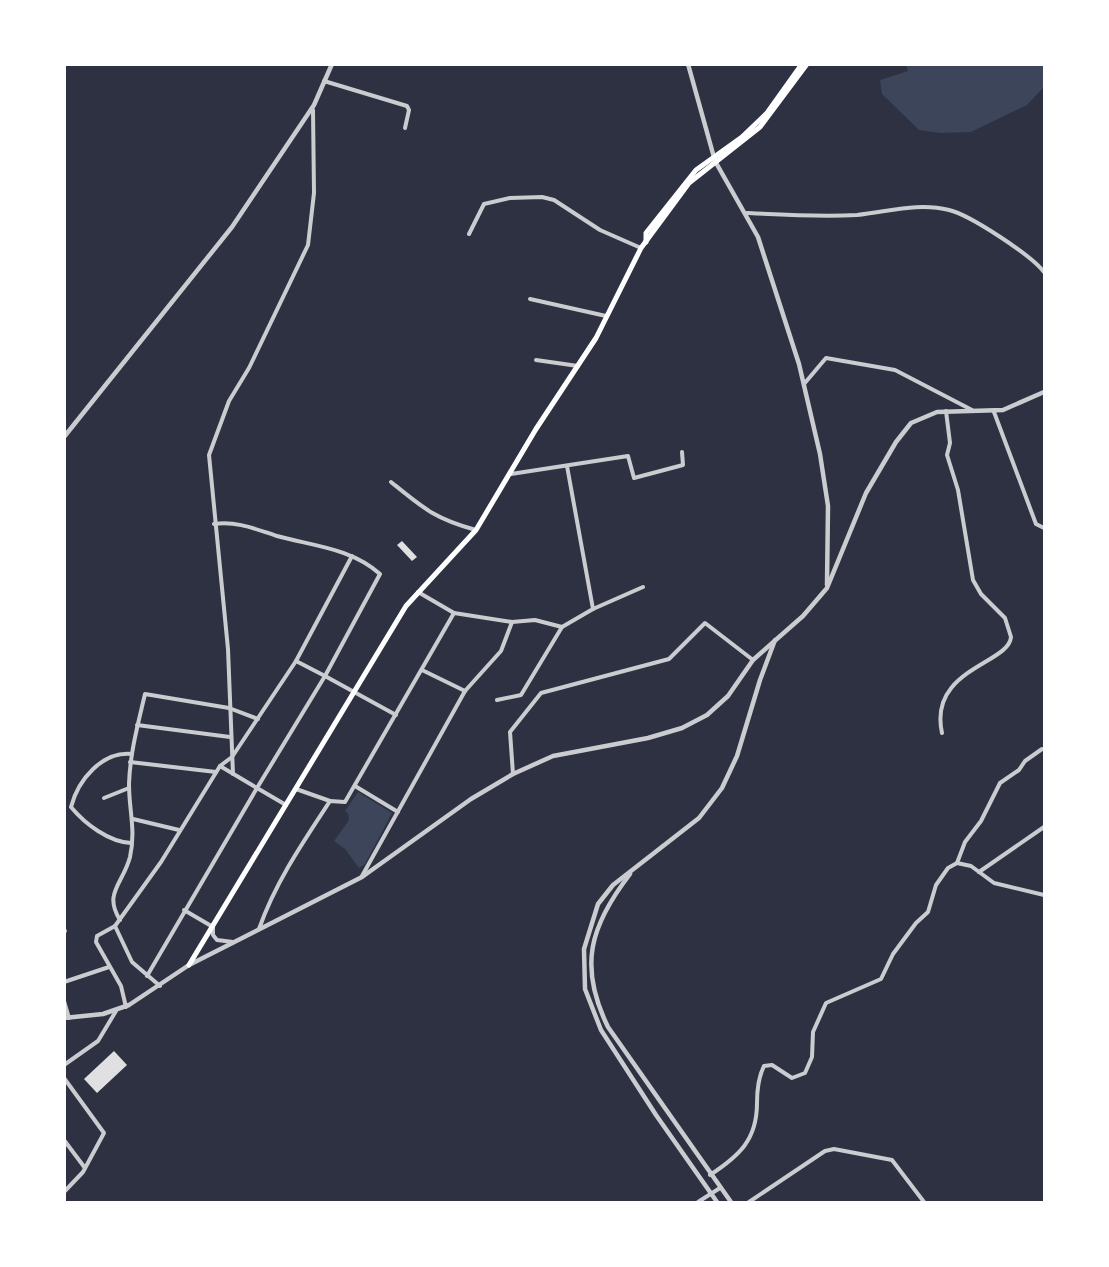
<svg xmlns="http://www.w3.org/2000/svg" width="1109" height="1267" viewBox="0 0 1109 1267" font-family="'Nunito Sans',sans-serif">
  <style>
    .green { fill: #3c4559 }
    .building { fill: #e0e0e3 }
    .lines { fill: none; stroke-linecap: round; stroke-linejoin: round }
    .minor { stroke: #caccd0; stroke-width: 4 }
    .tertiary { stroke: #caccd0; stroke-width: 4.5 }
    .secondary { stroke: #fff; stroke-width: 5 }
  </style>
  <rect width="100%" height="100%" fill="#2d3142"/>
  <g class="green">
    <path d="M906,65H1044V87L1027,105L971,132L940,133L919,130L882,94L880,80L908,71Z"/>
    <path d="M358,792L392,813L365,864L359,868L345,849L334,841L349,820L348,813L345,811Z"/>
  </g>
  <g class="building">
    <path d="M402,541L417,557L412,561L397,545Z"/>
    <path d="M114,1051L127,1065L97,1093L84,1079Z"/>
  </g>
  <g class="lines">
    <g class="minor">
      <path d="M324,81L407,106L409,110L405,128"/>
      <path d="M747,213C784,215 820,217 857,215C888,212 918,202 949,210C970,215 1031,255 1044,272"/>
      <path d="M469,234L484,204L510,198L542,197L554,200L600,230L641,248"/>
      <path d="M530,299L606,316"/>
      <path d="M536,360L578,366"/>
      <path d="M804,384L826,358L895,370L972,410"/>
      <path d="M994,412L1036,524L1044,528"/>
      <path d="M567,466L593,609"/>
      <path d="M511,474L628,456L634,478L683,465L682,452"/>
      <path d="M391,482C423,508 435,519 476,530"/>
      <path d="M214,524C238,521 255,529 277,536C313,546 351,548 380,574L325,676L396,715"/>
      <path d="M454,613L512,622L535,620L562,627L593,609L643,587"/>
      <path d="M422,670L465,691"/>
      <path d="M497,700L521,695L562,627"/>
      <path d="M137,725L230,737"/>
      <path d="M942,733C928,669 1009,664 1011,637L1005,618L981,594L973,580L958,490L947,455L950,443L946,411"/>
      <path d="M130,762L216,772"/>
      <path d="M233,774L228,649L209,455L229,401L249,368L308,245L314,193L313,110"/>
      <path d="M513,774L510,732L541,693L669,659L705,623L753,660"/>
      <path d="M355,786L398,812"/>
      <path d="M296,789L330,801"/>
      <path d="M104,798L129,788"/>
      <path d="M286,805L257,788L325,676L296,661"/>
      <path d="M133,819L179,830"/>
      <path d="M131,843C109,842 85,824 71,807C78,780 102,751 132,754"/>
      <path d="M957,863L965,842L981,821L1000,783L1019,770L1025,761L1042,749"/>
      <path d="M979,872L1044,827"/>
      <path d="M362,876L465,691L501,651L512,622"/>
      <path d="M184,910L213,927V935L217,940L233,942"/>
      <path d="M120,920C103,893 123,884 130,857C136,830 129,811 129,784C130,753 138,724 145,694L229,708L258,719"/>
      <path d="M115,926L97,936L96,942L121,986L126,1007"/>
      <path d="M259,929C275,883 303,842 330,801L345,802L454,613L418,592"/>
      <path d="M64,931H65"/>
      <path d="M147,976L257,788L220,766"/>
      <path d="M64,982L109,967"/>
      <path d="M160,986L132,962L115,926L161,862L220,766L232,757L296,661L352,556"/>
      <path d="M64,1001L69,1018"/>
      <path d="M64,1065L98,1041L116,1011"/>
      <path d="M64,1078L104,1133L83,1172L64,1192"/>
      <path d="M64,1140L85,1168"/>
      <path d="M710,1175C739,1156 757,1140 757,1103C757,1090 758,1078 764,1066L772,1065L792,1078L805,1073L812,1057L813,1032L826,1003L881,979L893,954L916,923L928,912L936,885L948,868L957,863L971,866L994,883L1044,895"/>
      <path d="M698,1202L720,1188"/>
      <path d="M749,1202L825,1151L834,1149L892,1160L924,1202"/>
    </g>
    <g class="tertiary">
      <path d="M688,64L715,161L758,237L799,364L820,454L828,506L827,585"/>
      <path d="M64,437L232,227L314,105L332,64"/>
      <path d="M630,874C590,926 578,966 608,1027L731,1202"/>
      <path d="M64,1018L103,1014L129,1005L189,965L362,877L471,799L513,774L553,756L648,738L682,728L707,715L728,696L753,660L803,616L827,588L866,493L896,442L911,423L937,412L1003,410L1044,392"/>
      <path d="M717,1202L656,1115L601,1030L585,989L584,949L598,904L613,885L699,818L722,788L737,756L760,680L775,640"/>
    </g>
    <g class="secondary">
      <path d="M646,242V233L696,170L742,137L767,113L802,64"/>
      <path d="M189,965L406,606L476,530L536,429L596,338L641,248L689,183L760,127L807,64"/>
    </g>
  </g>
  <rect width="1109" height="1267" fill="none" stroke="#ffffff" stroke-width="132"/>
</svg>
